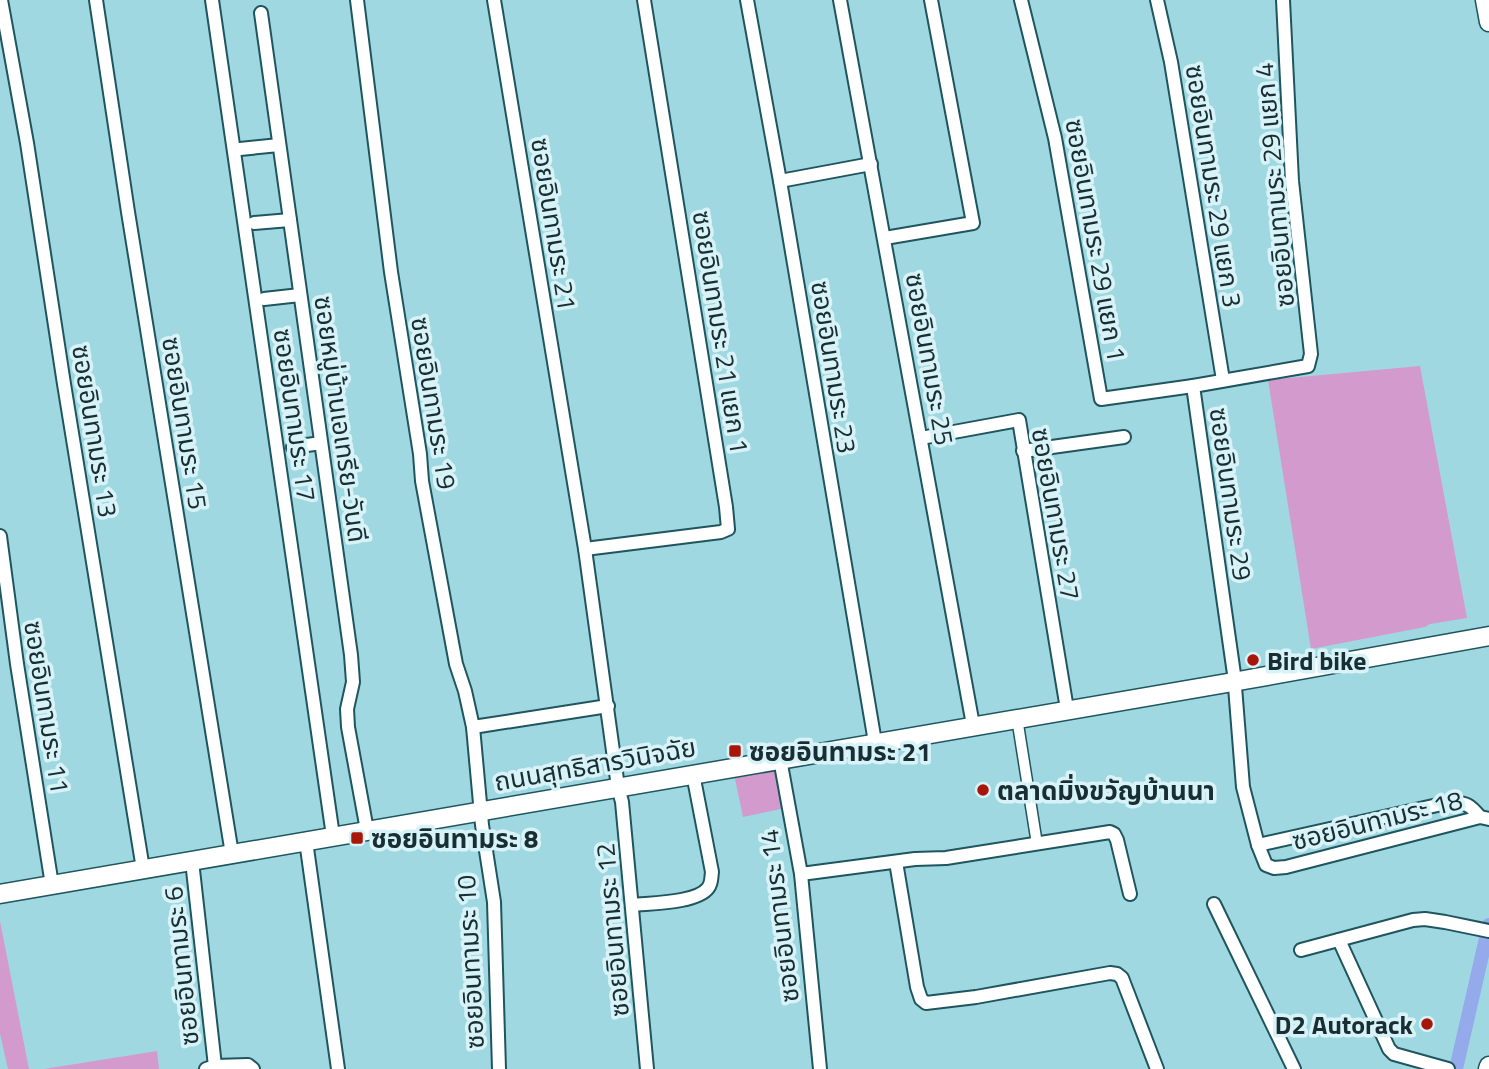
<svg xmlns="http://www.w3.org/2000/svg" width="1489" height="1069" viewBox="0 0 1489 1069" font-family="'Titillium Web','Noto Sans Thai',sans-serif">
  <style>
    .green { fill: #d39acd }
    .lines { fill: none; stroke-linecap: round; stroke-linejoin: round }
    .canal { stroke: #95aaeb; stroke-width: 14 }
    .pedestrian-casing { stroke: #1e555e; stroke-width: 13 }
    .minor-casing { stroke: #1e555e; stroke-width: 16 }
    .secondary-casing { stroke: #1e555e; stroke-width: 21 }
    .pedestrian { stroke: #fff; stroke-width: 10 }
    .minor { stroke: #fff; stroke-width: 12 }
    .secondary { stroke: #fff; stroke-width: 18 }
    .poi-dot { fill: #a8160a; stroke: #d8f3f8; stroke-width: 2.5 }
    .labels { text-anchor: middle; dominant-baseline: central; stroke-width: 7; stroke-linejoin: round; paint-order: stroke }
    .street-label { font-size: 26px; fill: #182e32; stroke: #d8f3f8 }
    .poi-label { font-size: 26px; font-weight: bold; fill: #182e32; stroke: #d8f3f8; text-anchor: start }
  </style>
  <rect width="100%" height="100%" fill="#a0d8e2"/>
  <g class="green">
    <path d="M1420,366L1467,618L1430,624L1425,627L1311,649L1268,380Z"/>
    <path d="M778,769L785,808L743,817L734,774Z"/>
    <path d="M0,921L29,1069H8L0,1034Z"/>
    <path d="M157,1051L159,1069H44Z"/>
  </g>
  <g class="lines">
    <path class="canal" d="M1456,1069L1489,925"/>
    <g class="pedestrian-casing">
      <path id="pedestrian" d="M1017,718L1037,844"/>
    </g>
    <g class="minor-casing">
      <g id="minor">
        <path d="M1,0L27,143L64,384L143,869"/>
        <path d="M96,0L128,212L232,854"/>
        <path d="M212,0L333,836"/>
        <path d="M357,0L391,272L420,454L422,481L456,664L465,691L473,727L482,825L494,902L499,1069"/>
        <path d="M494,0L585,549L618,787L622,802L647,1069"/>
        <path d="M747,0L780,181L875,742"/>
        <path d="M840,0L973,725"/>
        <path d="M1021,0L1055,138L1101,399L1193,386"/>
        <path d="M1157,0L1171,62L1223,380"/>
        <path d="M1283,0L1292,181L1311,354L1308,366L1193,386L1234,674L1243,787L1258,845L1266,865L1274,868L1286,867L1480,817L1489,819"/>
        <path d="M261,13L351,655L353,682L347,709L348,727L367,830"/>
        <path d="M240,149L279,145"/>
        <path d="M780,181L871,164"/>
        <path d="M254,223L290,220"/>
        <path d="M885,238L973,223L931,0"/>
        <path d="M264,299L300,295"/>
        <path d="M921,438L1019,420L1067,709"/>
        <path d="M293,447L321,443"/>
        <path d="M1023,451L1124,437"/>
        <path d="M0,536L17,664L52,885"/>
        <path d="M585,549L721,532L728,529L726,507L644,0"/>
        <path d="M473,727L608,706"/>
        <path d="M780,759L801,874L820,1069"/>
        <path d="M306,841L338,1069"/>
        <path d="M1258,845L1451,802C1467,803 1470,805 1480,817"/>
        <path d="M192,861L215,1066"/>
        <path d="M896,862L917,987L921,999L926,1003L976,997L1110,973L1117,974L1122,978L1157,1069"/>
        <path d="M801,874L915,859L946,858L1110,832L1114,834L1117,840L1130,894"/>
        <path d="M1214,904L1294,1069"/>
        <path d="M633,905C651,903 697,903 708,888C712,883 711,878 712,872L693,774"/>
        <path d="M1339,940L1389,1049L1394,1054L1448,1069"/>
        <path d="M1301,950L1413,920L1425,919L1445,922L1489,931"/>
        <path d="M206,1069L215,1066L248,1065L253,1069"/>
      </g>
    </g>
    <g class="secondary-casing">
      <g id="secondary">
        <path d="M1485,0L1489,22"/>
        <path d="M0,894L1233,682L1489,636"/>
        <path d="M1488,1069L1489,1066"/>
      </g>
    </g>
    <use href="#pedestrian" class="pedestrian"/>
    <use href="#minor" class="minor"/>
    <use href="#secondary" class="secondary"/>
  </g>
  <g class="poi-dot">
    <circle cx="1253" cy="660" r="7"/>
    <rect x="728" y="744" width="14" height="14" rx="3.5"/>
    <circle cx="983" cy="790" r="7"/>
    <rect x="350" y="831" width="14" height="14" rx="3.5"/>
    <circle cx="1427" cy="1024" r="7"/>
  </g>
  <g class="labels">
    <g class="street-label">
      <text transform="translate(1274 185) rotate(-95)">ซอยอินทามระ 29 แยก 4</text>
      <text transform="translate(1214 186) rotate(81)">ซอยอินทามระ 29 แยก 3</text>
      <text transform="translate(554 224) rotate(81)">ซอยอินทามระ 21</text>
      <text transform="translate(1096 240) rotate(80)">ซอยอินทามระ 29 แยก 1</text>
      <text transform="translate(721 332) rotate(81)">ซอยอินทามระ 21 แยก 1</text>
      <text transform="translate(930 359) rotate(80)">ซอยอินทามระ 25</text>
      <text transform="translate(834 367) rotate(81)">ซอยอินทามระ 23</text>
      <text transform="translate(434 403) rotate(81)">ซอยอินทามระ 19</text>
      <text transform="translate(295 415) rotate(82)">ซอยอินทามระ 17</text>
      <text transform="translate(341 419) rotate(82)">ซอยหมู่บ้านเอเทรีย-วันดี</text>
      <text transform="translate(185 423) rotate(81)">ซอยอินทามระ 15</text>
      <text transform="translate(95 431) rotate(81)">ซอยอินทามระ 13</text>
      <text transform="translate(1231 494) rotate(82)">ซอยอินทามระ 29</text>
      <text transform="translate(1056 514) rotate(80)">ซอยอินทามระ 27</text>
      <text transform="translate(47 707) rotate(81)">ซอยอินทามระ 11</text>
      <text transform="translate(595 764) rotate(-10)">ถนนสุทธิสารวินิจฉัย</text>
      <text transform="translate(1377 820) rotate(-14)">ซอยอินทามระ 18</text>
      <text transform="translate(779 916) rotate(-97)">ซอยอินทามระ 14</text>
      <text transform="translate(612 930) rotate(-95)">ซอยอินทามระ 12</text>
      <text transform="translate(470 962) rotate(-93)">ซอยอินทามระ 10</text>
      <text transform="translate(181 966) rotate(-96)">ซอยอินทามระ 6</text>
    </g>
    <g class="poi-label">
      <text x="1267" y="660">Bird bike</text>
      <text x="749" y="751">ซอยอินทามระ 21</text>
      <text x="997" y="790">ตลาดมิ่งขวัญบ้านนา</text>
      <text x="371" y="838">ซอยอินทามระ 8</text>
      <text x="1413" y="1024" text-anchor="end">D2 Autorack</text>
    </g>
  </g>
</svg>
